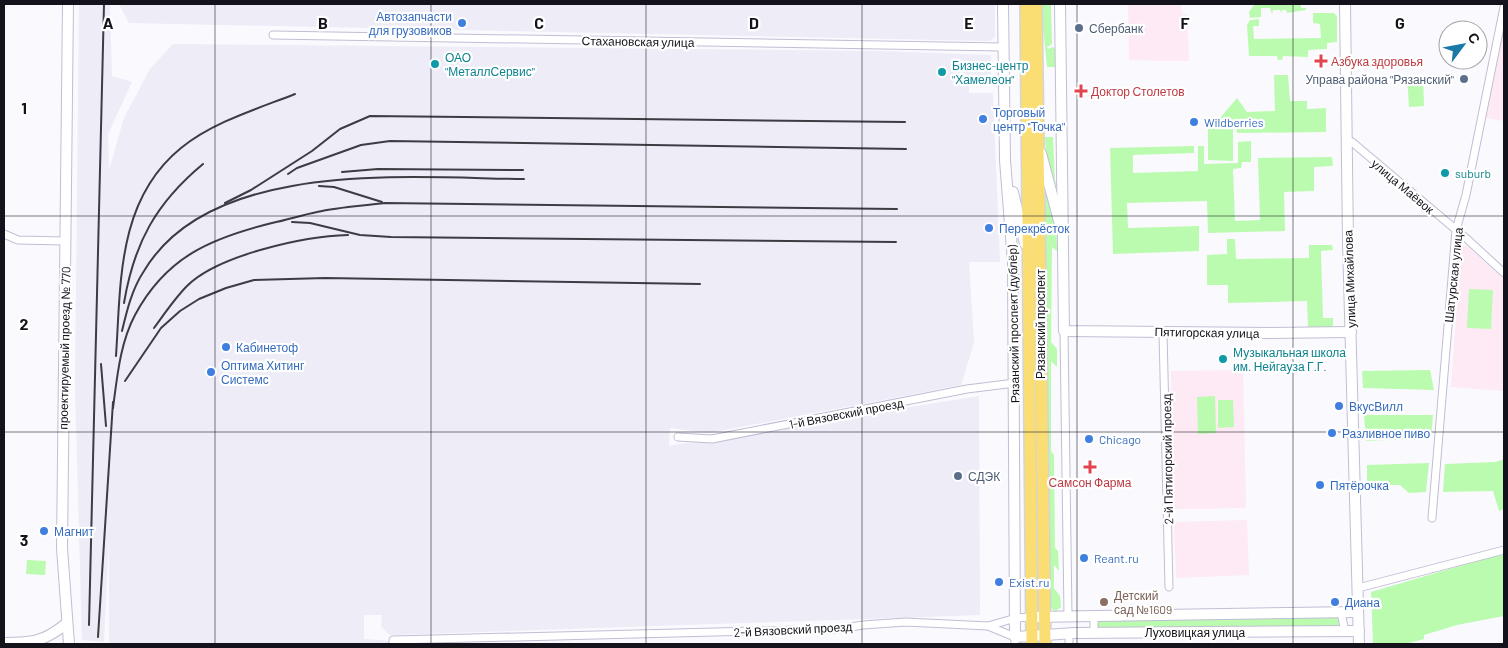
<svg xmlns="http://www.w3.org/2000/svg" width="1508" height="648" viewBox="0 0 1508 648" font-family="Barlow,sans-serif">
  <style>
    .built { fill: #edecf7 }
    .education { fill: #fdeaf4 }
    .green { fill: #bbfbaf }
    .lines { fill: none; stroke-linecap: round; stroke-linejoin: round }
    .street-casing { stroke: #c1bed5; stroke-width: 9 }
    .secondary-casing { stroke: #c1bed5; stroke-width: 12 }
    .primary-casing { stroke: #d5d4d6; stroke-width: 14 }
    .street { stroke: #fff; stroke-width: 7 }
    .secondary { stroke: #fff; stroke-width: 10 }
    .primary { stroke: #fade74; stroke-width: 11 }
    .rail { stroke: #3d3c43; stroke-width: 2 }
    .grid { fill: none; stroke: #14121a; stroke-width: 1; stroke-opacity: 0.55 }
    .shop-dot { fill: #3f7fe0; stroke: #fff; stroke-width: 2 }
    .service-dot { fill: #5c6f8a; stroke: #fff; stroke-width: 2 }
    .health-dot { fill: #e0444e; stroke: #fff; stroke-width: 2 }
    .culture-dot { fill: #0f9aa8; stroke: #fff; stroke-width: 2 }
    .education-dot { fill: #8d6e63; stroke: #fff; stroke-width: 2 }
    .labels { text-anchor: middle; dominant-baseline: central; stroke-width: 4.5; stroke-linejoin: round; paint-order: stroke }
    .shop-label { font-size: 12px; fill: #366cbe; stroke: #fff; text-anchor: start }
    .service-label { font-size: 12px; fill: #4e5e75; stroke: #fff; text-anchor: start }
    .street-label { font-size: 12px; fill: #14121a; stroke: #fff }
    .culture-label { font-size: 12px; fill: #0d838f; stroke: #fff; text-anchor: start }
    .health-label { font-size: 12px; fill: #be3a42; stroke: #fff; text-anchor: start }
    .education-label { font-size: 12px; fill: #785e54; stroke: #fff; text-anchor: start }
    .grid-label { font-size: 16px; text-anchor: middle; font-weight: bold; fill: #14121a; stroke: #fff; stroke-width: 4.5; stroke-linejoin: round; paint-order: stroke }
  </style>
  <rect width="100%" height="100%" fill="#faf9fe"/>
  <g class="built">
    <path d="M79,4H110L112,76L132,82L108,134L109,170L124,118L150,69L173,44L880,51L991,55V84L969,85V93H993L1000,262H969L974,343L961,385L709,433L670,428L669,446L979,396L980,615L390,635L381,627L382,615H364V639L389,641V644H109V540L104,642L82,640L75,387Z"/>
    <path d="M119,4H995V37L990,41L129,23Z"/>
  </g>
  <g class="education">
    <path d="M1128,4H1181L1182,14H1187L1189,61L1129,60Z"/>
    <path d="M1504,23V121L1485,118Z"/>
    <path d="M1466,245L1504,280V391L1451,387L1461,248Z"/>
    <path d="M1243,370L1246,508L1173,509L1171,371Z"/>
    <path d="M1247,520L1249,575L1176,578L1174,522Z"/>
  </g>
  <g class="green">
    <path d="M1043,4H1051L1052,44L1047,47L1048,49L1053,47L1057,51L1058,67H1047L1041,9Z"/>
    <path d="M1273,4H1301V8H1306V10L1287,13L1286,10H1282V13L1280,10H1273L1272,14L1270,8H1261V17L1250,18L1249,12L1254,5Z"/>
    <path d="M1313,13H1334L1337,16V42L1327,43V49L1308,50V57L1283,56L1282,60H1278L1277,56H1249L1247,25L1250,20L1259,19V26H1253L1254,39L1321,38L1320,24L1313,23Z"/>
    <path d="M1274,75H1288L1290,101H1307V109L1326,108V132L1237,133L1235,121L1220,118L1237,98L1247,112L1275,111Z"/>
    <path d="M1407,76H1423L1424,106L1409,107Z"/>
    <path d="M1208,123L1233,124V161L1208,160Z"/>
    <path d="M1045,137H1053L1055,181L1060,186L1059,194L1046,155Z"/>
    <path d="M1251,141V162H1242L1241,168L1233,169L1235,221L1260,220L1258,158L1332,157L1333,166L1314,167V191L1284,192L1285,231L1208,233L1207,201L1127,203L1128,228L1199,226V251L1113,254L1110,148L1194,146V153L1133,155V173L1198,171V146H1204V164L1238,163V142Z"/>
    <path d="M1045,185L1056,222L1057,251L1052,247L1051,342L1057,349V367L1051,361V451L1054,455L1055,548L1058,551L1059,571L1054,565V588L1060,596L1061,607L1056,611L1052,609L1050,603Z"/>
    <path d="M1227,239H1235L1236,259L1309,258V245H1332L1333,250L1321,251L1323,318H1333V327H1308L1307,301L1228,303V285H1207V255L1227,254Z"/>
    <path d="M1469,289L1493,290L1491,329L1467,328Z"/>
    <path d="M1430,370L1434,390L1363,388L1362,371Z"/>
    <path d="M1215,396L1216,433L1198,434L1197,397Z"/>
    <path d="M1218,400H1233L1234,427L1218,428Z"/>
    <path d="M1364,415H1433L1431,438L1366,441Z"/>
    <path d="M1504,459V509L1499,511L1493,491L1443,492L1445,464L1496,462Z"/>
    <path d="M1429,463L1426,492L1409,493L1400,485H1367V465Z"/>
    <path d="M1504,553V616L1457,625L1424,635V639L1405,644H1373L1371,592Z"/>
    <path d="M27,560L46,561L45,575L26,574Z"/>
    <path d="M1336,617L1340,621L1338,626L1097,629V619Z"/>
  </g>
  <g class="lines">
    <g class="street-casing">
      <g id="street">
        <path d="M273,35L1002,47"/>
        <path d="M1346,140L1352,142L1467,239L1504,273"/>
        <path d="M4,234L18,240L65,241"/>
        <path d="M1064,331L1068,615"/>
        <path d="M1163,332L1169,587"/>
        <path d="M678,437L712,439L967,389L1015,383"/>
        <path d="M1432,518L1456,230L1466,195L1504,7"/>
        <path d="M1358,588L1504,550"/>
        <path d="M1341,612L1344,627L1341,631"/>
        <path d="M1094,615V633"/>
        <path d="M988,626L1015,637V644"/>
        <path d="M393,644V640L838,629L863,625L906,622L988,626L1016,618L1032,617"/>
        <path d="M1069,644V633"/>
      </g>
    </g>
    <g class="secondary-casing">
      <g id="secondary">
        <path d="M68,4L62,548L69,644"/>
        <path d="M1003,4L1005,160L1013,262L1015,637L1074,633L1359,631"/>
        <path d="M1060,4L1064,331L1270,333L1351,332"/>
        <path d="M1345,4L1348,242L1359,644"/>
        <path d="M1041,153L1059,221"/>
        <path d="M1013,192L1025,244"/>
        <path d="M1032,617L1358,612"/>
        <path d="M4,643C32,643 44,642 67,623"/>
      </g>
    </g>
    <g class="primary-casing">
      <g id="primary">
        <path d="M1026,4L1032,644"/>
        <path d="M1036,4L1045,644"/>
      </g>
    </g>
    <use href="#street" class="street"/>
    <use href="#secondary" class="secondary"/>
    <use href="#primary" class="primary"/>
    <g class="rail">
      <path d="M342,172L378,169L523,170"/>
      <path d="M288,174L297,168L361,145L390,141L906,149"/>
      <path d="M319,186L334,187L382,202"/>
      <path d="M225,203L251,190L312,151L340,129L370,116L905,122"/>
      <path d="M292,222L310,223L360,235L391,237L896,242"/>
      <path d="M124,303C134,243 156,203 203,164"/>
      <path d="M154,328C165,313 175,298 187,286C218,255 305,236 348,235"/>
      <path d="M122,331C127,310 132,289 144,271C211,158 411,178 524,179"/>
      <path d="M116,356C121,282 117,200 181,148C213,122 257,109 295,94"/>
      <path d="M101,364L106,426"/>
      <path d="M125,381L161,328L180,311L199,299L226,288L254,280L325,278L700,284"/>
      <path d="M113,408C117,378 120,343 135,315C166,257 211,238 272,223C287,220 302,215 317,212C339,207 362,206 385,203L897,209"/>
      <path d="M89,625L104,4"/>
      <path d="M98,637L113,402"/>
    </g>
  </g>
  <path class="grid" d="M215,4V644M431,4V644M646,4V644M862,4V644M1077,4V644M1293,4V644M4,216H1504M4,432H1504"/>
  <g class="shop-dot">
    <circle cx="462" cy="23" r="5"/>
    <circle cx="983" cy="119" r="5"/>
    <circle cx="1194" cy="122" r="5"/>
    <circle cx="989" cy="228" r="5"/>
    <circle cx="226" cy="347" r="5"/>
    <circle cx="211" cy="372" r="5"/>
    <circle cx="1339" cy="406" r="5"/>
    <circle cx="1332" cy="433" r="5"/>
    <circle cx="1089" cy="439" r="5"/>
    <circle cx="1320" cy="485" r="5"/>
    <circle cx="44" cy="531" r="5"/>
    <circle cx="1084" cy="558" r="5"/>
    <circle cx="999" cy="582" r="5"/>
    <circle cx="1335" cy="602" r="5"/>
  </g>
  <g class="service-dot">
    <circle cx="1079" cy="28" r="5"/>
    <circle cx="1464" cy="79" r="5"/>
    <circle cx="958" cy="476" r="5"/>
  </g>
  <g class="health-dot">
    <path d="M1318.5 53.5h5v5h5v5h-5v5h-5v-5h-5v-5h5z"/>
    <path d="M1078.5 83.5h5v5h5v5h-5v5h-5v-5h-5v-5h5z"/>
    <path d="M1087.5 459.5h5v5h5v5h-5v5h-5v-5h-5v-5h5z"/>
  </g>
  <g class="culture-dot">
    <circle cx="435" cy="64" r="5"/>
    <circle cx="942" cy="72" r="5"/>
    <circle cx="1445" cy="173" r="5"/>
    <circle cx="1223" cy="359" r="5"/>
  </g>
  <circle class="education-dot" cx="1104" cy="602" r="5"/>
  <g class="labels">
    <g class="shop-label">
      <text x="452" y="16" text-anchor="end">Автозапчасти<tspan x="452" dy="14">для грузовиков</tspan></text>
      <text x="993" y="112">Торговый<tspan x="993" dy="14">центр "Точка"</tspan></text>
      <text x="1204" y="122">Wildberries</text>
      <text x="999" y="228">Перекрёсток</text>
      <text x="236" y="347">Кабинетоф</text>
      <text x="221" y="365">Оптима Хитинг<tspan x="221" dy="14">Системс</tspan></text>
      <text x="1349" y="406">ВкусВилл</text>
      <text x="1342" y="433">Разливное пиво</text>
      <text x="1099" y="439">Chicago</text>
      <text x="1330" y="485">Пятёрочка</text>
      <text x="54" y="531">Магнит</text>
      <text x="1094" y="558">Reant.ru</text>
      <text x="1009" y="582">Exist.ru</text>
      <text x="1345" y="602">Диана</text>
    </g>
    <g class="service-label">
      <text x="1089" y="28">Сбербанк</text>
      <text x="1454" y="79" text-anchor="end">Управа района "Рязанский"</text>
      <text x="968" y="476">СДЭК</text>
    </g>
    <g class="street-label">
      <text transform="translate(638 41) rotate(1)">Стахановская улица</text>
      <text transform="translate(1403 186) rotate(40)">улица Маёвок</text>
      <text transform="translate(1453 275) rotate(-84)">Шатурская улица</text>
      <text transform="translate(1349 279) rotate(-92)">улица Михайлова</text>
      <text transform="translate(1013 324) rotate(-91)">Рязанский проспект (дублёр)</text>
      <text transform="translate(1040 324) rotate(-90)">Рязанский проспект</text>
      <text transform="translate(1207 332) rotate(1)">Пятигорская улица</text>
      <text transform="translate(64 348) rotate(-89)">проектируемый проезд № 770</text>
      <text transform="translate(846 413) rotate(-11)">1-й Вязовский проезд</text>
      <text transform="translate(1167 459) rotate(-91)">2-й Пятигорский проезд</text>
      <text transform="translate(793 629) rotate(-3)">2-й Вязовский проезд</text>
      <text x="1195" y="632">Луховицкая улица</text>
    </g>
    <g class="culture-label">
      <text x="445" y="57">ОАО<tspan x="445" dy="14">"МеталлСервис"</tspan></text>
      <text x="952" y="65">Бизнес-центр<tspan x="952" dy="14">"Хамелеон"</tspan></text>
      <text x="1455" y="173">suburb</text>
      <text x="1233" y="352">Музыкальная школа<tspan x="1233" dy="14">им. Нейгауза Г.Г.</tspan></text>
    </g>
    <g class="health-label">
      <text x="1331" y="61">Азбука здоровья</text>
      <text x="1091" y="91">Доктор Столетов</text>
      <text x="1090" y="482" text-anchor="middle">Самсон Фарма</text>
    </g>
    <g class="education-label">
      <text x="1114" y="595">Детский<tspan x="1114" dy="14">сад №1609</tspan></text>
    </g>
  </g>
  <g class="grid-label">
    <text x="108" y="29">A</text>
    <text x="323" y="29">B</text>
    <text x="539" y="29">C</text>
    <text x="754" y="29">D</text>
    <text x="969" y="29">E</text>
    <text x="1185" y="29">F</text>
    <text x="1400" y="29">G</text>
    <text x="24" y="114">1</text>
    <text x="24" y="330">2</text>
    <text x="24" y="546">3</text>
  </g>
  <rect width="1508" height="648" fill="none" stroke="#14121a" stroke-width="10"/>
  <g transform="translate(1463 45) rotate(58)"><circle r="24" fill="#ffffff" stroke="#a1a0a3"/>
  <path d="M0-4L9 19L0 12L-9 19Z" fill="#1a79a6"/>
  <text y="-8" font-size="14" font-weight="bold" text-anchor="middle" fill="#14121a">С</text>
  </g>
</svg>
